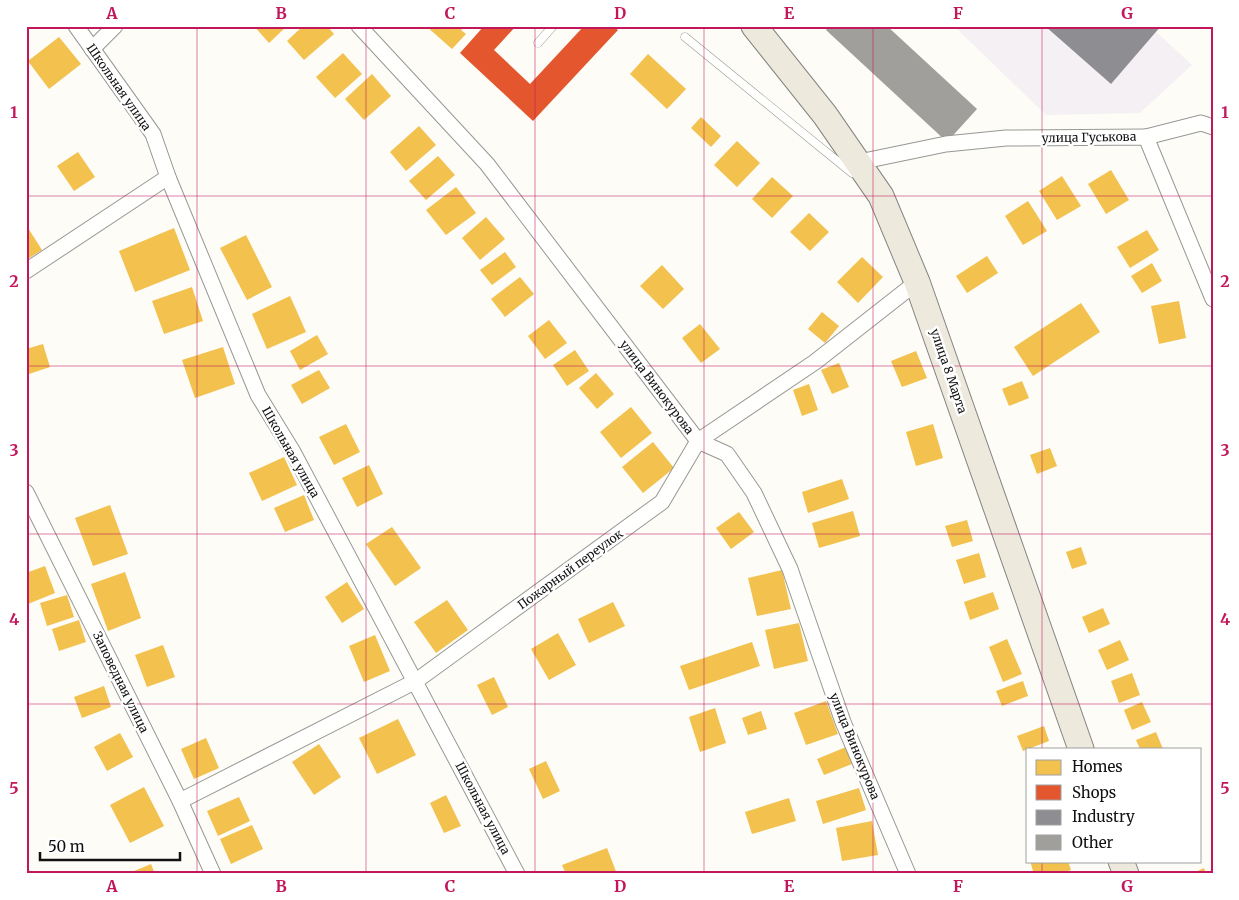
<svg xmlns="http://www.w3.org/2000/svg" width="1239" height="900" viewBox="0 0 1239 900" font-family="Merriweather,serif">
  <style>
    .industrial { fill: #f5f0f3 }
    .homes { fill: #f2c14e }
    .shops { fill: #e4572e }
    .industry { fill: #8d8d92 }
    .building { fill: #a19f9c }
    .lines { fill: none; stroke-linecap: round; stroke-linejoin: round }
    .lane-casing { stroke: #979795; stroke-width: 9 }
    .street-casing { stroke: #979795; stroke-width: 17 }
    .primary-casing { stroke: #858482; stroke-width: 27 }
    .lane { stroke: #fffffe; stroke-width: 8 }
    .street { stroke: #fffffe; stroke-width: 15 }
    .primary { stroke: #ede9dc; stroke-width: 25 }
    .grid { fill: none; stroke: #c2185b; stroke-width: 1; stroke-opacity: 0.55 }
    .labels { text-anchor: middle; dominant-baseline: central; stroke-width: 5; stroke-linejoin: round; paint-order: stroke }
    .street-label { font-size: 12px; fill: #111; stroke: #fff }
    .neatline { fill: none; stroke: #c2185b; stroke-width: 2 }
    .grid-label { font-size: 16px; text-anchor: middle; font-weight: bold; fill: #c2185b }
  </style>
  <rect width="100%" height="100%" fill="#fdfcf7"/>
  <path class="industrial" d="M954,26H1150L1192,65L1140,113L1046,115Z"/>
  <g class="homes">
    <path d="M254,26H287L269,43Z"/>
    <path d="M303,26H327L334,34L304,60L287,41Z"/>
    <path d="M426,26H465L461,30L466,34L452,49Z"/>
    <path d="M59,37L81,64L49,89L28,61Z"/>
    <path d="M343,53L362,74L335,98L316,77Z"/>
    <path d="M648,54L686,89L667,109L630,74Z"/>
    <path d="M372,74L391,96L364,120L345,99Z"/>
    <path d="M701,117L721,136L711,147L691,128Z"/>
    <path d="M419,126L436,145L406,171L390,152Z"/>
    <path d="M737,141L760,163L737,187L714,165Z"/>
    <path d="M78,152L95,177L74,191L57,166Z"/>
    <path d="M438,156L455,175L426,200L409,181Z"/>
    <path d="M1111,170L1129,200L1106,214L1088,184Z"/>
    <path d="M1062,176L1081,206L1057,220L1039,191Z"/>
    <path d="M772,177L793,196L772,218L752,199Z"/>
    <path d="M456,187L476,213L446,235L426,210Z"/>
    <path d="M1028,201L1047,231L1023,245L1005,216Z"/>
    <path d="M809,213L829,232L810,251L790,232Z"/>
    <path d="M486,217L505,239L480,260L462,238Z"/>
    <path d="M28,228L42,250L26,260V229Z"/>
    <path d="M174,228L190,270L135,292L119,251Z"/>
    <path d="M1147,230L1159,250L1130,268L1117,247Z"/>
    <path d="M246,235L272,287L247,300L220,248Z"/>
    <path d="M505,252L516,267L492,285L480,270Z"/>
    <path d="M987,256L998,273L967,293L956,276Z"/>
    <path d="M862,257L883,277L858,303L837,282Z"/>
    <path d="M1152,263L1162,281L1142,293L1131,276Z"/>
    <path d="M662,265L684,289L663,309L640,286Z"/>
    <path d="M520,277L534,294L505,317L491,299Z"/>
    <path d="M192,287L203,321L164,334L152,301Z"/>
    <path d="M290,296L306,332L267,349L252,314Z"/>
    <path d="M1179,301L1186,338L1159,344L1151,306Z"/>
    <path d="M1081,303L1100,332L1033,376L1014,347Z"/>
    <path d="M822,312L839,326L825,343L808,329Z"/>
    <path d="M549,320L567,343L545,359L528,336Z"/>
    <path d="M700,324L720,349L701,363L682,338Z"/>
    <path d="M317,335L328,354L300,370L290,351Z"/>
    <path d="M43,344L50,367L26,375V349Z"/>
    <path d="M223,347L235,384L195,398L182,360Z"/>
    <path d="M575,350L589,371L567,386L553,365Z"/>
    <path d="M916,351L927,378L902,387L891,361Z"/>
    <path d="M839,363L849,387L832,394L821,370Z"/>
    <path d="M319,370L330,388L302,404L291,385Z"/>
    <path d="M596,373L614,394L597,409L579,388Z"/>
    <path d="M1022,381L1029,398L1009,406L1002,389Z"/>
    <path d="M809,384L818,410L802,416L793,390Z"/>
    <path d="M631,407L652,433L621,458L600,432Z"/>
    <path d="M346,424L360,452L334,465L319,437Z"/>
    <path d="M933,424L943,458L916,466L906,432Z"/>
    <path d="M653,442L674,468L643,493L622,467Z"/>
    <path d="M1050,448L1057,466L1037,474L1030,455Z"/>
    <path d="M284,457L297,485L262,501L249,473Z"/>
    <path d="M369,465L383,494L357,507L342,478Z"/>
    <path d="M842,479L849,499L808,513L802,492Z"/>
    <path d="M304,495L314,520L285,532L274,508Z"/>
    <path d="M110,505L128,554L93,566L75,518Z"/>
    <path d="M853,511L860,536L819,548L812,523Z"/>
    <path d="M739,512L754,532L731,549L716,528Z"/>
    <path d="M967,520L973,541L952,547L945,526Z"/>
    <path d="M392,527L421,568L395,586L366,544Z"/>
    <path d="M1081,547L1087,564L1072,569L1066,552Z"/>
    <path d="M979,553L986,577L964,584L956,560Z"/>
    <path d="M45,566L55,593L28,604L26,573Z"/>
    <path d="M782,570L791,609L757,616L748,578Z"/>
    <path d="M125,572L141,618L108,631L91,584Z"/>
    <path d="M347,582L364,609L342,623L325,597Z"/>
    <path d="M993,592L999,609L970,620L964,602Z"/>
    <path d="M67,595L74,617L47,626L40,603Z"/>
    <path d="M447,600L468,630L436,653L414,622Z"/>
    <path d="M613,602L625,626L589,643L578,619Z"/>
    <path d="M1103,608L1110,624L1089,633L1082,617Z"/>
    <path d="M79,620L86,642L59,651L52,629Z"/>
    <path d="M799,623L808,661L774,669L765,630Z"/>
    <path d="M558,633L576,665L549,680L531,649Z"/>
    <path d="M375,635L390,671L364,682L349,646Z"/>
    <path d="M1007,639L1022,674L1003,682L989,647Z"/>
    <path d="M1120,640L1129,660L1107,670L1098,650Z"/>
    <path d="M752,642L760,666L689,690L680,666Z"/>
    <path d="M163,645L175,677L147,687L135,655Z"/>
    <path d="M1132,673L1140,695L1119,703L1111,681Z"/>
    <path d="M494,677L508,707L492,715L477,685Z"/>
    <path d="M1023,681L1028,696L1002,706L996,691Z"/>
    <path d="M104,686L111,707L82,718L74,697Z"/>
    <path d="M826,701L838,734L806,745L794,713Z"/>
    <path d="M1142,702L1151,722L1132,730L1124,710Z"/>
    <path d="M715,708L726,743L700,752L689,717Z"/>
    <path d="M761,711L767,729L748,735L742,718Z"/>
    <path d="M398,719L416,755L377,774L359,738Z"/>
    <path d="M1044,726L1049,741L1023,751L1017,736Z"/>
    <path d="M1156,732L1163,749H1140L1136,740Z"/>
    <path d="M120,733L133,757L107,771L94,747Z"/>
    <path d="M206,738L219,768L194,779L181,749Z"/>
    <path d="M319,744L341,777L314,795L292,762Z"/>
    <path d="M846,747L852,764L824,775L817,759Z"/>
    <path d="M546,761L560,791L543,799L529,769Z"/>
    <path d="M144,787L164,826L130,843L110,805Z"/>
    <path d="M859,788L866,810L823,824L816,801Z"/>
    <path d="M446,795L461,826L444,833L430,803Z"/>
    <path d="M239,797L250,821L218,836L207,811Z"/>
    <path d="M789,798L796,821L752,834L745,812Z"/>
    <path d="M872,821L878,855L842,861L836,828Z"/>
    <path d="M252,825L263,849L231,864L220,839Z"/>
    <path d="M607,848L617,874H566L562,865Z"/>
    <path d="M1030,861H1068L1071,870L1059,874H1034Z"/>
    <path d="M151,864L155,874H127Z"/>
    <path d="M1204,868L1206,874H1191Z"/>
  </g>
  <path class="shops" d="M484,26H516L494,50L530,84L584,26H613L618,30L533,121L460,53Z"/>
  <path class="industry" d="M1045,26H1161L1111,84Z"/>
  <path class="building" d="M829,26H887L977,109L947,142L826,30Z"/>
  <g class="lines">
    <g class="lane-casing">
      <g id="lane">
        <path d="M685,37L852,173"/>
        <path d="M538,43L553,26"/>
      </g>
    </g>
    <g class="street-casing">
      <g id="street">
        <path d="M76,26L153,134L168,177L258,395L293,452L517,874"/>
        <path d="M359,26L487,164L698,441L727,454L754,493L790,569L843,722L908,874"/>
        <path d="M92,49L115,26"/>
        <path d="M1146,137L1201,123L1213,127"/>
        <path d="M859,162L946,144L1006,138L1146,137L1213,299"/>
        <path d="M26,271L168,177"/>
        <path d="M26,492L180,801L213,874"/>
        <path d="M180,801L416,681L662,502L698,441L815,362L917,282"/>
      </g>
    </g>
    <g class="primary-casing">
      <g id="primary">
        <path d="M754,26L825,115L881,196L917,282L1081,749"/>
        <path d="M1121,861L1126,874"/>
      </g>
    </g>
    <use href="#lane" class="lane"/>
    <use href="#street" class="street"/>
    <use href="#primary" class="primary"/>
  </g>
  <path class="grid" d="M197,26V874M366,26V874M535,26V874M704,26V874M873,26V874M1042,26V749M26,196H1213M26,366H1213M26,534H1213M26,704H1213M1042,861V874"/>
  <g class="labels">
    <g class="street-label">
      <text transform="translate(119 87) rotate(55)">Школьная улица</text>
      <text transform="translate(1089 137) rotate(-1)">улица Гуськова</text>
      <text transform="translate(949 371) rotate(71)">улица 8 Марта</text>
      <text transform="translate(657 387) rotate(53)">улица Винокурова</text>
      <text transform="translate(291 452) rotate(60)">Школьная улица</text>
      <text transform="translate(570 569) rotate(-36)">Пожарный переулок</text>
      <text transform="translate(121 682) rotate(64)">Заповедная улица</text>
      <text transform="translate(855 746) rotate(68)">улица Винокурова</text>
      <text transform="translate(483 808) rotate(62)">Школьная улица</text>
    </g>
  </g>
  <rect width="1239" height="900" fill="none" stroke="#ffffff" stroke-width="55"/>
  <rect x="1026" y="748" width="175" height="115" fill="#ffffff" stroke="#a0a0a0"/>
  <rect x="1036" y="760" width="25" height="15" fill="#f2c14e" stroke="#a0a0a0"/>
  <text x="1072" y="772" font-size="15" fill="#111111">Homes</text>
  <rect x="1036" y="785" width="25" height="15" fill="#e4572e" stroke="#a0a0a0"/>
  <text x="1072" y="798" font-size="15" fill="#111111">Shops</text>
  <rect x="1036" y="810" width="25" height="15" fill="#8d8d92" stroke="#a0a0a0"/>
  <text x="1072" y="822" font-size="15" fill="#111111">Industry</text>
  <rect x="1036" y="835" width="25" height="15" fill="#a19f9c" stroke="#a0a0a0"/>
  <text x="1072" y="848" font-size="15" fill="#111111">Other</text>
  <path d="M40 852v8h140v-8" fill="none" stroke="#111111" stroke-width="2.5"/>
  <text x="48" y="852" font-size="15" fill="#111111" stroke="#ffffff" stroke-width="4" paint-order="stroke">50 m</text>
  <rect x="28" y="28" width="1184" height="844" class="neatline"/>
  <g class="grid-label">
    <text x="112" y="19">A</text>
    <text x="281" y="19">B</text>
    <text x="450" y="19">C</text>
    <text x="620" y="19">D</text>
    <text x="789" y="19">E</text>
    <text x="958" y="19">F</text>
    <text x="1127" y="19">G</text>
    <text x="14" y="118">1</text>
    <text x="1225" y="118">1</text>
    <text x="14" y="287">2</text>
    <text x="1225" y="287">2</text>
    <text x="14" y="456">3</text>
    <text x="1225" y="456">3</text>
    <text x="14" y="625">4</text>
    <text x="1225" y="625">4</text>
    <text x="14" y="794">5</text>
    <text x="1225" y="794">5</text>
    <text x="112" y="892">A</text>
    <text x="281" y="892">B</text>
    <text x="450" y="892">C</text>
    <text x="620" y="892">D</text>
    <text x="789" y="892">E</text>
    <text x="958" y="892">F</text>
    <text x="1127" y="892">G</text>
  </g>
</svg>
